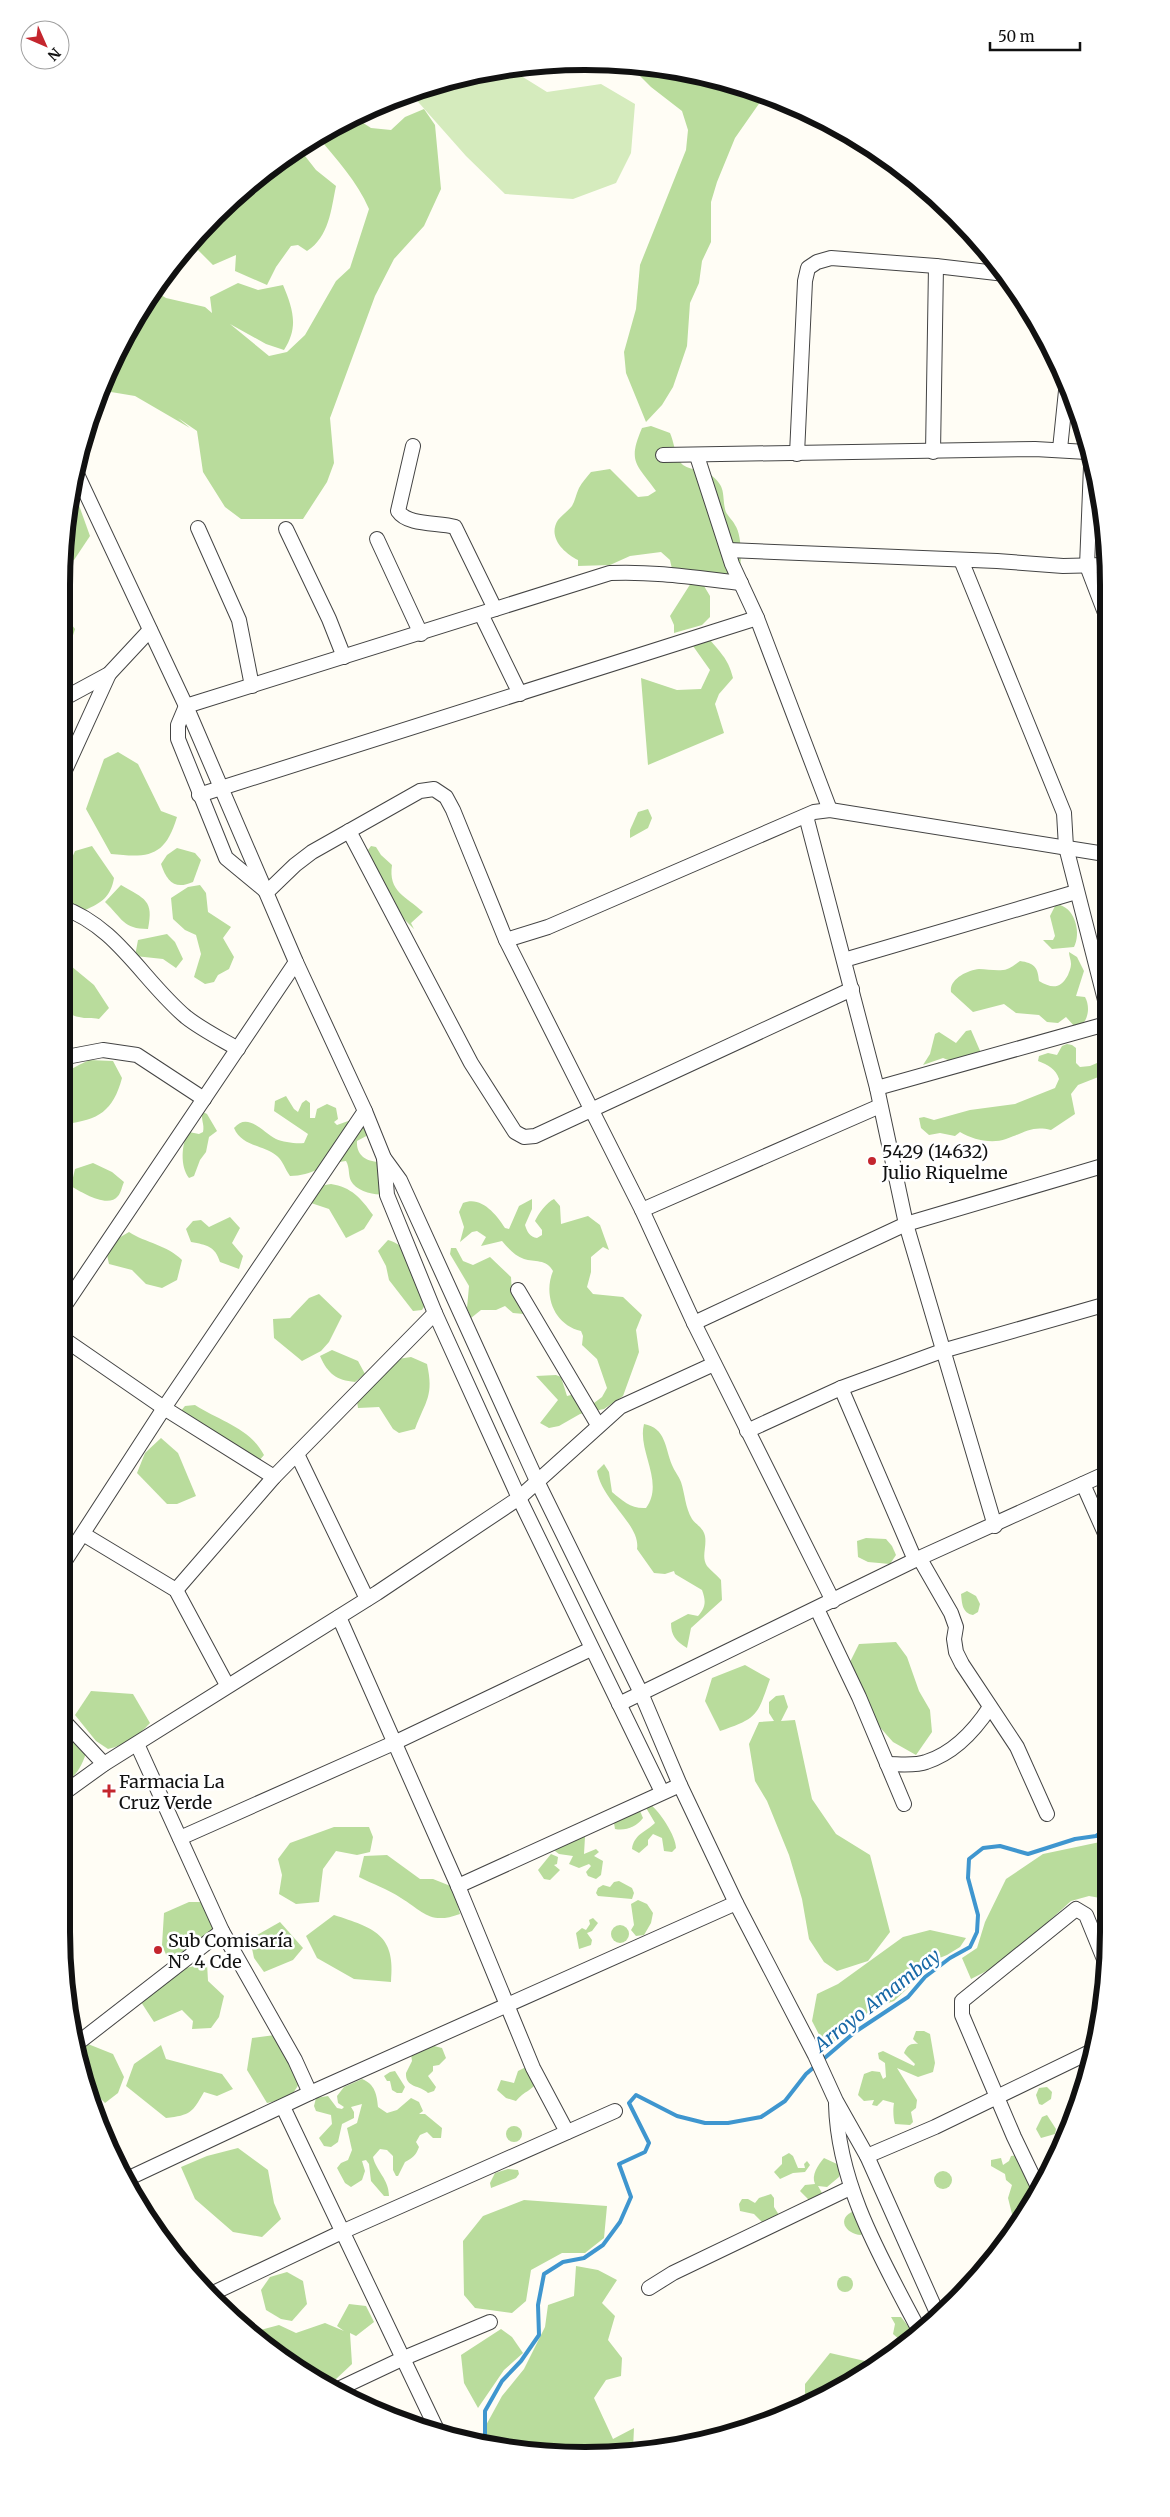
<svg xmlns="http://www.w3.org/2000/svg" width="1170" height="2517" viewBox="0 0 1170 2517" font-family="Merriweather,serif">
  <style>
    .green { fill: #d5ebbd }
    .forest { fill: #b9dc9c }
    .lines { fill: none; stroke-linecap: round; stroke-linejoin: round }
    .stream { stroke: #3f96cf; stroke-width: 4 }
    .minor-casing { stroke: #444; stroke-width: 16 }
    .minor { stroke: #fff; stroke-width: 14 }
    .poi-dot { fill: #c4262e; stroke: #fff; stroke-width: 2 }
    .labels { text-anchor: middle; dominant-baseline: central; stroke-width: 5; stroke-linejoin: round; paint-order: stroke }
    .poi-label { font-size: 18px; fill: #111; stroke: #fff; text-anchor: start }
    .water-label { font-size: 19px; font-style: italic; fill: #1768a6; stroke: #fff }
    .rim { fill: none; stroke: #111; stroke-width: 6 }
  </style>
  <rect width="100%" height="100%" fill="#fffdf5"/>
  <path class="green" d="M510,69L547,92L601,84L635,104L631,153L616,183L573,199L505,194L466,156L412,95V93L483,71Z"/>
  <g class="forest">
    <path d="M630,66L687,71L765,95L735,138L717,182L711,202V242L702,261L699,283L690,303L687,346L673,387L662,405L646,422L626,373L624,352L636,309L640,265L686,150L688,130L682,111L651,87Z"/>
    <path d="M424,109L435,125L441,189L424,226L394,259L375,296L330,418L334,463L327,482L303,519H241L225,507L203,472L197,431L178,418L190,428L135,396L99,390L101,385L153,290L166,298L205,307L212,313L210,297L238,283L258,290L283,285C293,309 299,327 284,350L266,344L230,324L269,356L287,352L305,335L336,281L350,268L369,209C357,181 337,160 318,137L354,117L371,128L391,130L405,117Z"/>
    <path d="M298,147L316,170L336,186C331,210 329,237 307,251L298,245L291,246L276,267L267,285L235,271L236,255L213,265L197,249L204,228L214,215Z"/>
    <path d="M651,426L670,433C674,442 675,455 680,462C687,471 703,469 711,475C726,487 722,493 725,509C726,515 732,519 735,525C742,535 742,562 739,573L701,581L710,596V617L702,625L674,633V625L670,616L691,583L672,569L670,560L661,552L630,556L610,565L578,566V560C564,553 547,537 558,520C562,515 568,511 572,506C575,501 576,494 579,488C582,482 587,477 591,472L610,469L638,497L648,496L656,491C637,464 627,463 642,428Z"/>
    <path d="M71,483L90,536L74,560L64,561Z"/>
    <path d="M61,611L75,629L70,645L61,648Z"/>
    <path d="M692,636H707C719,652 728,657 733,678L719,694L715,704L724,733L648,765L641,678L677,690L701,689L710,670L693,646Z"/>
    <path d="M118,752L138,764L161,811L177,817C165,857 149,858 111,854L86,809L104,759Z"/>
    <path d="M648,809L652,818L648,828L630,838V830L638,812Z"/>
    <path d="M92,846L114,878C111,896 102,903 85,910L61,901V874H65L75,851Z"/>
    <path d="M371,846L376,847L381,855L392,865C388,892 406,896 423,912L411,923L414,929L400,915L394,900L387,893L370,854L368,850Z"/>
    <path d="M177,848L195,853L201,860L193,882C175,890 167,882 161,864L167,855Z"/>
    <path d="M121,885C145,899 154,900 148,929C123,929 122,918 105,902Z"/>
    <path d="M200,885L206,893L208,912L231,927L223,938L234,957L229,969L218,975L214,982L205,984L194,977L201,954L196,935L185,930L173,919L171,898L188,887Z"/>
    <path d="M1060,905C1076,910 1081,934 1074,947L1052,949L1043,940H1053L1055,936L1050,916L1055,906Z"/>
    <path d="M167,934L175,942L183,959L176,968L163,959L135,956L138,940Z"/>
    <path d="M1069,952L1077,957L1084,971L1076,996L1085,997C1091,1008 1088,1024 1076,1028L1066,1017L1058,1023L1047,1022L1039,1015L1016,1013L1004,1004L973,1012L951,992C949,979 968,970 979,969C987,969 995,971 1003,970C1010,969 1014,965 1020,961C1034,963 1038,967 1039,981C1051,988 1060,990 1068,975C1069,972 1071,968 1071,964C1071,960 1069,956 1069,952Z"/>
    <path d="M71,966L94,985L109,1008L99,1019C92,1017 86,1019 79,1017C55,1013 61,988 61,968Z"/>
    <path d="M971,1030L981,1053L953,1062L943,1058L923,1065L930,1054L935,1034L939,1032L956,1043L966,1031Z"/>
    <path d="M1067,1044L1072,1045L1076,1048V1063L1080,1067L1090,1066L1104,1060L1106,1074L1078,1085L1071,1094L1075,1114L1051,1130C1032,1125 1024,1133 1006,1139C992,1144 973,1140 960,1132L955,1136L940,1133L929,1135L921,1128L919,1118L924,1117L934,1120L970,1110L1015,1104L1055,1088L1059,1079C1056,1069 1048,1065 1038,1061L1039,1056L1048,1053L1057,1055L1062,1046Z"/>
    <path d="M89,1060L113,1061L122,1078C113,1111 99,1120 65,1124C60,1116 58,1081 65,1074C71,1068 82,1064 89,1060Z"/>
    <path d="M286,1096L294,1109L298,1112L302,1103L306,1100L310,1103V1118H315L317,1109L327,1104L336,1108L338,1119L334,1122L337,1125L351,1120L361,1121L370,1134L357,1141C356,1156 367,1162 380,1162L394,1181L385,1194C375,1196 356,1191 351,1181C348,1175 350,1168 346,1161C326,1163 312,1176 290,1176C285,1169 283,1161 277,1156C263,1144 242,1147 234,1128C248,1111 263,1133 276,1139C283,1142 296,1144 304,1143L308,1134L274,1111L275,1101Z"/>
    <path d="M203,1112L207,1114L217,1131L209,1137L206,1152L200,1160L194,1176L189,1178C180,1167 181,1143 189,1132L199,1134L203,1132C205,1124 200,1119 203,1112Z"/>
    <path d="M93,1163L112,1172L124,1182C122,1186 121,1193 118,1196C108,1209 81,1192 71,1186L75,1169Z"/>
    <path d="M331,1184C351,1187 361,1198 373,1215L364,1229L346,1238L329,1209L302,1200L307,1188Z"/>
    <path d="M532,1199V1209L525,1225C527,1232 530,1237 537,1238L542,1235V1230L535,1221C538,1214 547,1202 554,1199L560,1206L561,1224L588,1216L600,1225L609,1250L603,1247L591,1257V1272L587,1287L593,1294L623,1297L642,1315L636,1330L639,1352L623,1396L604,1409L580,1414L559,1426L549,1428L540,1423L558,1400L536,1376L556,1375L561,1377L567,1396L571,1395L572,1390L594,1403L602,1397L607,1388L597,1359L582,1345L583,1336L581,1331C554,1325 543,1295 553,1271C547,1259 534,1262 524,1259C515,1256 508,1248 502,1241L481,1246L486,1237L477,1231L472,1232L460,1242L464,1227L459,1212L463,1203C481,1195 497,1215 505,1228L509,1229L519,1206Z"/>
    <path d="M230,1217L240,1228L232,1243L243,1256L239,1269L220,1262C215,1246 207,1245 191,1242L186,1229L193,1221L201,1220L209,1227Z"/>
    <path d="M129,1232C146,1243 167,1245 182,1260L177,1280L162,1288L146,1284L132,1270L109,1264L105,1246Z"/>
    <path d="M388,1240C417,1249 418,1276 427,1302L422,1310L413,1311L389,1280L386,1266L378,1251Z"/>
    <path d="M451,1248H456L463,1261L473,1265L490,1257L511,1277L512,1294L535,1322L531,1327L524,1314L513,1313L505,1306L496,1310H481L471,1318L467,1308L469,1286L450,1254Z"/>
    <path d="M319,1294L342,1316L329,1342L321,1351L302,1361L274,1338L273,1319L290,1318L309,1298Z"/>
    <path d="M332,1350L358,1361L365,1374L355,1382C336,1380 328,1374 320,1356Z"/>
    <path d="M411,1357L427,1364C434,1396 426,1400 415,1429L399,1433L393,1429L379,1407L358,1408L355,1389L385,1361Z"/>
    <path d="M195,1405C220,1421 250,1428 264,1455L258,1462L180,1412L185,1406Z"/>
    <path d="M644,1424C666,1428 665,1448 672,1465C674,1471 679,1476 681,1482C685,1494 685,1507 692,1519C696,1525 703,1527 705,1536C707,1547 701,1557 707,1566C711,1571 717,1575 721,1580L722,1600L691,1628L687,1648C676,1641 671,1636 671,1623L688,1614L698,1616C706,1607 706,1601 702,1590L675,1574L674,1571L665,1574L654,1573L637,1549C641,1525 602,1501 597,1471L604,1464L609,1472L612,1492C623,1501 631,1509 646,1508C665,1482 637,1451 644,1424Z"/>
    <path d="M161,1438L178,1453L196,1496L177,1504H167L137,1473L145,1453Z"/>
    <path d="M866,1538L886,1539L892,1546L896,1555L890,1564L868,1562L858,1557L857,1541Z"/>
    <path d="M967,1591L976,1596L980,1604L978,1612L973,1615C962,1613 962,1603 961,1594Z"/>
    <path d="M896,1642L907,1657L919,1691L930,1710L932,1732L916,1755L893,1742L862,1707L848,1666L859,1644Z"/>
    <path d="M745,1665L770,1679C757,1716 758,1718 720,1731L705,1701L712,1678Z"/>
    <path d="M91,1691L133,1694L150,1723C138,1736 126,1745 108,1749L96,1741L75,1715Z"/>
    <path d="M784,1695L788,1707L781,1721L795,1720L812,1799L836,1834L870,1855L890,1932L868,1961L837,1971L824,1962L809,1939L802,1899L789,1855L767,1801L755,1781L749,1744L759,1722L774,1721L769,1713V1702L776,1696Z"/>
    <path d="M61,1723L86,1753C82,1766 74,1780 61,1785Z"/>
    <path d="M650,1804C660,1812 676,1836 676,1848L672,1852L664,1851L662,1838L653,1834L648,1840V1845L639,1853L632,1849C634,1834 646,1832 655,1823L645,1806Z"/>
    <path d="M633,1809L640,1811L643,1818C636,1827 626,1831 615,1829L614,1823Z"/>
    <path d="M334,1827H369L373,1837L370,1852L357,1855L336,1851L323,1869L319,1902L296,1904L279,1894L282,1875L278,1859L290,1843Z"/>
    <path d="M580,1833L585,1837L584,1854L596,1849L599,1852L594,1856L603,1861L601,1875L596,1879L588,1876L586,1872L591,1866L589,1864L579,1868L569,1864L573,1856L559,1854L555,1851L556,1846Z"/>
    <path d="M1100,1842L1108,1869L1100,1898L1089,1896L1071,1901L1004,1962L971,1979L962,1958L977,1948L985,1922L1006,1879L1043,1854Z"/>
    <path d="M551,1854L558,1857L557,1864L554,1865L560,1870L550,1880L544,1879L538,1870Z"/>
    <path d="M387,1855L420,1879H433L453,1887L460,1914C430,1925 424,1912 401,1898C388,1889 372,1884 359,1877L364,1856Z"/>
    <path d="M619,1881L632,1888L634,1893L632,1899L598,1896L596,1893L598,1888L603,1885L610,1887L614,1882Z"/>
    <path d="M638,1900L647,1904L653,1913L651,1923L644,1935L636,1936L631,1930L634,1925L631,1904Z"/>
    <path d="M189,1902H208L217,1916L212,1932L170,1964L162,1945L164,1913Z"/>
    <path d="M334,1915C374,1928 396,1934 391,1982L354,1979L317,1958L306,1936Z"/>
    <path d="M593,1918L598,1923L592,1931L587,1933L592,1940L591,1945L579,1949L576,1933L582,1928L586,1930L590,1924L589,1920Z"/>
    <path d="M280,1922L303,1948L293,1960L264,1972L254,1958L250,1939Z"/>
    <circle cx="620" cy="1934" r="9"/>
    <path d="M930,1930L966,1938L960,1947L947,1955L927,1963L910,1986L894,2001L874,2008L826,2048L812,2021L817,1994L838,1984L903,1937Z"/>
    <path d="M207,1963L208,1981L224,1996L219,2017L211,2028L192,2029L193,2021L182,2010L154,2022L141,2002L186,1968Z"/>
    <path d="M916,2031H924L930,2034L935,2063L933,2072L918,2077L897,2068L917,2100L916,2108L911,2112L913,2122L910,2125L895,2124C893,2118 893,2108 894,2103L883,2100L877,2106L872,2105L874,2100L864,2101L858,2095L864,2074L872,2071L880,2072L883,2079L886,2077L885,2063L879,2059L878,2053L883,2051L914,2066L915,2064L904,2053C907,2046 910,2043 918,2044L913,2039Z"/>
    <path d="M275,2035L295,2060L299,2084L290,2098L267,2103L247,2070L252,2038Z"/>
    <path d="M88,2044L113,2054L124,2077L118,2093L105,2103L85,2083L76,2051Z"/>
    <path d="M161,2045L166,2059L222,2074L233,2089L217,2096L204,2092C192,2113 191,2115 166,2118L126,2086L134,2064Z"/>
    <path d="M434,2046L442,2048L446,2058L439,2065L433,2066V2071L428,2076L436,2087L434,2091L428,2093C420,2085 405,2088 406,2073L412,2061L411,2054Z"/>
    <path d="M524,2068H533L539,2080C532,2091 524,2091 516,2101L506,2098L497,2090L501,2080L514,2083L518,2071Z"/>
    <path d="M395,2071L405,2087L402,2093H397L392,2090L390,2081H387L384,2076L390,2072Z"/>
    <path d="M362,2079C375,2084 377,2095 378,2107L387,2113L397,2110L411,2098L419,2102L423,2111L419,2114H425L442,2128L441,2138H433L427,2132L420,2135L416,2142L419,2147C416,2155 413,2158 405,2162L398,2176H396L393,2170V2156L387,2150L380,2149L373,2157C376,2171 389,2179 389,2196H384L371,2181L369,2164L366,2160L362,2161L365,2171L362,2180L351,2187L345,2183L337,2168L341,2163L348,2160L352,2150L347,2128L357,2123L362,2104L351,2107L354,2112V2118L342,2124L338,2142L331,2147L324,2146L319,2138L332,2124L331,2115L316,2111L314,2106L316,2098L328,2096L337,2108L342,2109L344,2107L338,2103L337,2096L344,2087Z"/>
    <path d="M1047,2087L1052,2092L1051,2099L1042,2105L1039,2104L1036,2095L1039,2088Z"/>
    <path d="M1047,2115L1056,2129L1055,2134L1041,2138L1036,2129L1042,2117Z"/>
    <circle cx="514" cy="2134" r="8"/>
    <path d="M238,2148L268,2170L274,2203L281,2219L262,2237L233,2232L195,2199L181,2167L207,2156Z"/>
    <path d="M789,2153L793,2156L798,2168H805L804,2164L807,2161L810,2165L805,2172L793,2173L780,2179L774,2172L782,2164V2157Z"/>
    <path d="M1018,2155L1039,2188L1022,2219L1012,2214L1008,2198L1012,2185L1006,2180L1005,2174L991,2166V2160L1001,2158L1003,2165L1009,2161L1011,2156Z"/>
    <path d="M824,2158L837,2164L841,2170L839,2177L827,2187L818,2186L822,2193L820,2197L810,2201L800,2191L805,2185L815,2184C811,2175 818,2165 824,2158Z"/>
    <path d="M508,2169L518,2170L519,2174L516,2178L491,2188L490,2183L495,2173Z"/>
    <circle cx="943" cy="2180" r="9"/>
    <path d="M771,2194L774,2198V2207L779,2215L764,2224L754,2214L740,2211L739,2204L742,2199H748L755,2203L759,2198Z"/>
    <path d="M524,2200L607,2206L604,2238L585,2253H562L531,2270L526,2301L512,2313L475,2308L464,2295L463,2241L483,2216Z"/>
    <path d="M854,2211L865,2230L861,2235C845,2234 836,2218 854,2211Z"/>
    <path d="M576,2266L598,2270L617,2280L602,2303L615,2316L608,2340L622,2358L621,2376L606,2380L594,2398L613,2439L634,2428L633,2449L604,2454L593,2444L588,2455L585,2456L485,2446V2427L502,2396L524,2369L545,2327L548,2305L574,2296Z"/>
    <path d="M287,2272L303,2281L307,2304L292,2321L281,2319L266,2310L261,2290L270,2277Z"/>
    <circle cx="845" cy="2284" r="8"/>
    <path d="M349,2304L366,2306L374,2322L356,2336L350,2333L352,2364L335,2380L322,2385L249,2333L279,2325L296,2333L325,2323L344,2331L337,2326Z"/>
    <path d="M891,2317H901L916,2336L906,2345L893,2334L895,2324Z"/>
    <path d="M501,2329L512,2337L523,2353L504,2370L478,2408L464,2383L461,2355Z"/>
    <path d="M830,2353L865,2361L872,2369L847,2386L805,2405V2384Z"/>
  </g>
  <g class="lines">
    <path class="stream" d="M485,2446V2411L502,2381L521,2361L539,2335L538,2305L544,2274L563,2262L584,2258L603,2245L620,2222L631,2197L619,2164L645,2152L649,2143L629,2103L636,2095L677,2116L705,2123H728L761,2117L785,2101L806,2074L855,2032L908,1997L925,1977L950,1958L970,1947L977,1932L978,1915L968,1878L969,1859L983,1848L1000,1846L1028,1854L1075,1839L1096,1836L1108,1828"/>
    <g class="minor-casing">
      <g id="minor">
        <path d="M413,446L398,511C408,526 439,522 455,527L495,609"/>
        <path d="M1060,449L1067,381"/>
        <path d="M933,452L936,266"/>
        <path d="M797,454L805,281L808,268L817,262L831,258L936,266L1005,274"/>
        <path d="M663,455L1035,449L1087,452"/>
        <path d="M697,456L732,564L757,618L830,810"/>
        <path d="M1091,466L1087,566L1105,613"/>
        <path d="M75,470L186,706L296,962L365,1111L384,1158L400,1180L537,1481L641,1693L680,1785L736,1903L815,2055L836,2101L867,2156L938,2315"/>
        <path d="M198,528L239,620L252,686"/>
        <path d="M286,529L329,619L344,657"/>
        <path d="M377,539L421,634"/>
        <path d="M728,550L997,561L1063,566L1104,565"/>
        <path d="M961,560L1064,813L1066,847L1106,1004"/>
        <path d="M481,614L520,694"/>
        <path d="M61,700L109,674L150,630"/>
        <path d="M186,706L178,725V739L226,858L267,892L295,865L312,852L420,791L434,789L446,797L453,810L506,940L642,1210L694,1323L833,1601"/>
        <path d="M186,706L610,573C655,571 697,578 741,583"/>
        <path d="M61,779L109,674"/>
        <path d="M199,795L757,618"/>
        <path d="M806,816L877,1088L906,1224L995,1526"/>
        <path d="M349,831L471,1063L515,1132L524,1137L535,1136L852,989"/>
        <path d="M61,907C117,926 143,981 186,1017C201,1029 221,1039 238,1049"/>
        <path d="M506,940L548,927L814,812L830,810L1105,854"/>
        <path d="M844,960L1076,892"/>
        <path d="M61,1058L103,1050L137,1055L204,1099"/>
        <path d="M877,1088L1106,1024"/>
        <path d="M384,1158L387,1195L435,1313L519,1498L662,1792"/>
        <path d="M642,1210L880,1106"/>
        <path d="M518,1290L598,1425"/>
        <path d="M61,1311L296,962"/>
        <path d="M694,1323L906,1224L1106,1165"/>
        <path d="M61,1337L164,1408L274,1477"/>
        <path d="M841,1388L915,1560"/>
        <path d="M747,1431L841,1388L942,1351L1107,1304"/>
        <path d="M297,1454L367,1599"/>
        <path d="M1083,1484L1107,1538"/>
        <path d="M83,1534L176,1590L227,1685"/>
        <path d="M920,1559L951,1613L956,1627L954,1639L956,1652L962,1664L1017,1747L1047,1814"/>
        <path d="M61,1567L164,1408L365,1111"/>
        <path d="M176,1590L274,1477L435,1313"/>
        <path d="M817,1609L859,1697L904,1804"/>
        <path d="M339,1617L458,1886L533,2068L567,2132"/>
        <path d="M619,1704L915,1560L1107,1473"/>
        <path d="M61,1718L104,1764"/>
        <path d="M137,1744L222,1931L295,2060L310,2093"/>
        <path d="M887,1764C899,1764 916,1766 926,1762C954,1753 975,1730 990,1707"/>
        <path d="M61,1795L104,1764L377,1593L519,1498L620,1407L714,1364"/>
        <path d="M180,1838L396,1742L591,1649"/>
        <path d="M458,1886L680,1785"/>
        <path d="M74,2046L222,1931"/>
        <path d="M836,2104C838,2187 883,2261 920,2332"/>
        <path d="M283,2107L439,2434"/>
        <path d="M109,2144L140,2206"/>
        <path d="M867,2156L935,2127L1094,2050"/>
        <path d="M127,2179L310,2093L736,1903"/>
        <path d="M1039,2189L1014,2137L962,2015V2001L1076,1909L1086,1915L1106,1964"/>
        <path d="M649,2288L673,2273L850,2188"/>
        <path d="M209,2295L344,2231L615,2111"/>
        <path d="M334,2391L404,2358L490,2322"/>
      </g>
    </g>
    <use href="#minor" class="minor"/>
  </g>
  <g class="poi-dot">
    <circle cx="872" cy="1161" r="5"/>
    <path d="M106.5 1783.5h5v5h5v5h-5v5h-5v-5h-5v-5h5z"/>
    <circle cx="158" cy="1950" r="5"/>
  </g>
  <g class="labels">
    <g class="poi-label">
      <text x="882" y="1151">5429 (14632)<tspan x="882" dy="21">Julio Riquelme</tspan></text>
      <text x="119" y="1781">Farmacia La<tspan x="119" dy="21">Cruz Verde</tspan></text>
      <text x="168" y="1940">Sub Comisaría<tspan x="168" dy="21">N° 4 Cde</tspan></text>
    </g>
    <g class="water-label">
      <text transform="translate(877 2000) rotate(-38)">Arroyo Amambay</text>
    </g>
  </g>
  <path d="M0 0H1170V2517H0ZM585 70H585A515 515 0 0 1 1100 585V1932A515 515 0 0 1 585 2447H585A515 515 0 0 1 70 1932V585A515 515 0 0 1 585 70Z" fill="#fff" fill-rule="evenodd"/>
  <path class="rim" d="M585 70H585A515 515 0 0 1 1100 585V1932A515 515 0 0 1 585 2447H585A515 515 0 0 1 70 1932V585A515 515 0 0 1 585 70Z"/>
  <g transform="translate(45 45) rotate(135)"><circle r="24" fill="#ffffff" stroke="#a0a0a0"/>
  <path d="M0-4L9 19L0 12L-9 19Z" fill="#c4262e"/>
  <text y="-8" font-size="14" font-weight="bold" text-anchor="middle" fill="#111111">N</text>
  </g>
  <path d="M990 42v8h90v-8" fill="none" stroke="#111111" stroke-width="2.5"/>
  <text x="998" y="42" font-size="15" fill="#111111" stroke="#ffffff" stroke-width="4" paint-order="stroke">50 m</text>
</svg>
